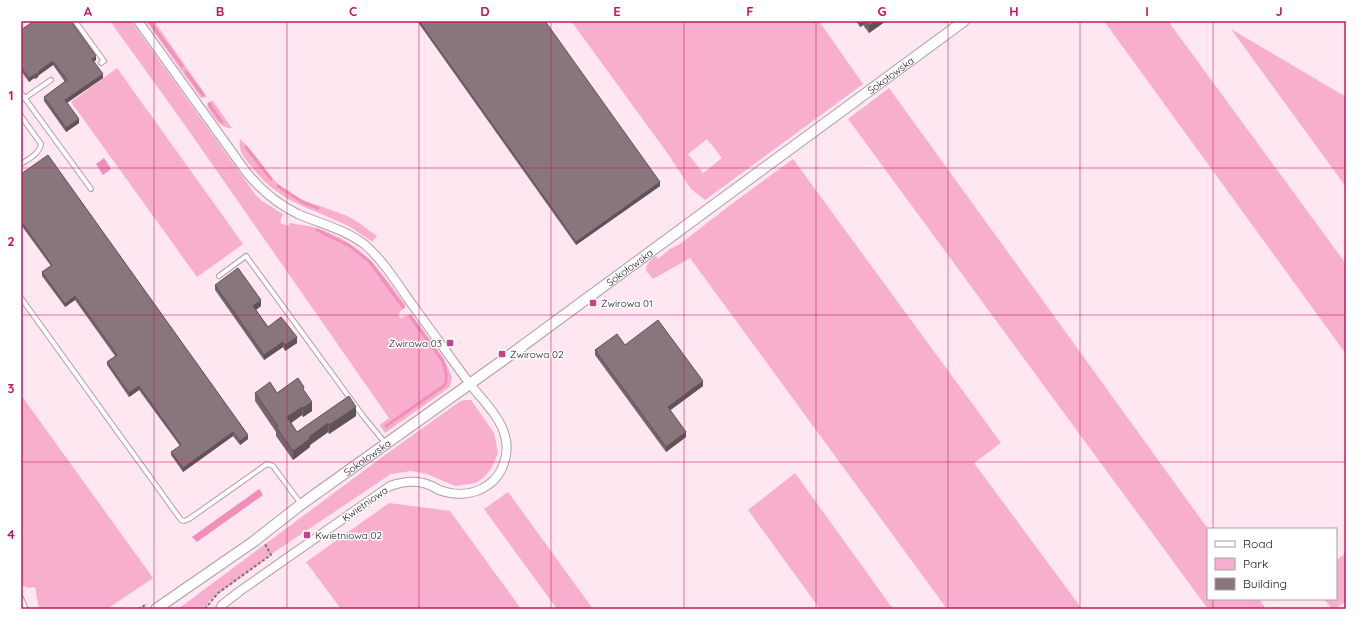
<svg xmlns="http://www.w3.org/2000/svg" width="1367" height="630" viewBox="0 0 1367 630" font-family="Quicksand,sans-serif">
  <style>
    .green { fill: #f7afcd; fill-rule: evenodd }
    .water { fill: #f18eba }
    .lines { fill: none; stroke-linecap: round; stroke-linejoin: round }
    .stream { stroke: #f18eba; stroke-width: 3 }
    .service-casing { stroke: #b29da5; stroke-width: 6 }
    .minor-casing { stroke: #b29da5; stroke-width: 10 }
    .tertiary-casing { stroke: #b29da5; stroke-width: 12 }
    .path { stroke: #827379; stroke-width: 2; stroke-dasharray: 3 2; stroke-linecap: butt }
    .service { stroke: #fff; stroke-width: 4 }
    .minor { stroke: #fff; stroke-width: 8 }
    .tertiary { stroke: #fff; stroke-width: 10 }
    .wall { fill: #76656b }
    .shaded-wall { fill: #605257 }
    .building { fill: #89757c; stroke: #605257 }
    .grid { fill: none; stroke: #c2185b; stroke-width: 1; stroke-opacity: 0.55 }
    .poi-dot { fill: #c74286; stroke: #fff; stroke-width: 1.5 }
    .labels { text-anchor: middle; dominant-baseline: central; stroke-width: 3; stroke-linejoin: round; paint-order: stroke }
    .street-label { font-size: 10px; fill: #1a1316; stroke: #fff }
    .poi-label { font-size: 10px; fill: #1a1316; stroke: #fff; text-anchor: start }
    .neatline { fill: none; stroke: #c2185b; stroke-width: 1.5 }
    .grid-label { font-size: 13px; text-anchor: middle; font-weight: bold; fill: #c2185b }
  </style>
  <rect width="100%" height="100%" fill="#fee7f0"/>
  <g class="green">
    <path d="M110,21H131L255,194L262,201L283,214L280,223L288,226L290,223C299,225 308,225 317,228C363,244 377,267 405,304V307L398,314L400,318L411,314L445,360L452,378L450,386L447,389L385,433L380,425L389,418L189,131Z"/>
    <path d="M146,21H154L207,97L201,98Z"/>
    <path d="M571,21H819L863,84L705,200L691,189L668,154ZM707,139L722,158L703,173L688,154Z"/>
    <path d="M1104,21H1168L1346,264V354Z"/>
    <path d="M1231,29L1346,97V187Z"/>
    <path d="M117,68L243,244L197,277L71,102Z"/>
    <path d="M889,88L1208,529V599H1259L1266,609H1208L848,119Z"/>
    <path d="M212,100L232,128C219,129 214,116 207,107L208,103Z"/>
    <path d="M240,139C258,156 267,177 287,191C306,204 326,207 347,216C358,221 367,229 377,236L373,241H371C363,236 356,230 348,226C308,206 280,204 251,166C244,157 238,151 240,139Z"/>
    <path d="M793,159L1001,443L974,463L1082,609H947L690,258L653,279L646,270C647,263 650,260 656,256L658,259L670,249L680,244L729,206Z"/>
    <path d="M21,395L153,578L107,609H39L35,587L29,588L23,586L21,578Z"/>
    <path d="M464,400H471L494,433L498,453L491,469L484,477L476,483L455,486L427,474L411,471L391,474L273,553L209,601L206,609H178L385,455L459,402Z"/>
    <path d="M795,473L893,609H820L748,510Z"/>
    <path d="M508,492L593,609H557L484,509Z"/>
    <path d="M389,503L450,511L521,609H341L306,562Z"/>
    <path d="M1346,553V601L1335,609H1332L1324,599H1336V560Z"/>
  </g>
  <g class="water">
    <path d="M104,158L111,169L103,175L96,164Z"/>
    <path d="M259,489L263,495L197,542L192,537Z"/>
  </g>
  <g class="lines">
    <g class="stream">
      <path d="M149,21L182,66"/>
      <path d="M186,72L203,95"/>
      <path d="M209,104L222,122"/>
      <path d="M246,147L271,179"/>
      <path d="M278,186L304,203L318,208"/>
      <path d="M317,230L350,246L370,262L403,307"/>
      <path d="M386,426L445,385C448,378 445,367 442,360L410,316"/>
    </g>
    <g class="service-casing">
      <g id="service">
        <path d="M75,21L104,61L101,63"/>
        <path d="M21,93L91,189"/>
        <path d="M25,98L51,80"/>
        <path d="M21,116L41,144C39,154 29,159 21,164"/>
        <path d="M219,276L246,256L363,416L386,444"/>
        <path d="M21,298L181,520L184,521L189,519L267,464L273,466L301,504"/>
        <path d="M21,598L25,607"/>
      </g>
    </g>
    <g class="minor-casing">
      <path id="minor" d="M138,21L247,173C261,190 277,204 298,214C321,224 344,229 364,244C383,260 397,283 411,303C431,330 450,357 470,384C482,400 500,416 505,436C510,453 503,475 488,485C474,495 456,496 439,490C434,487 429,484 423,483C411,480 401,482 390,486L240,591L222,605L220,609"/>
    </g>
    <g class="tertiary-casing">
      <g id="tertiary">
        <path id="s1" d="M156,609L253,542L299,506L506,358L964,21"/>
      </g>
    </g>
    <g class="path">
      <path d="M138,609L147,604"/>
      <path d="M205,609L218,593L268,557L271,555L265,544"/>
    </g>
    <use href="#service" class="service"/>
    <use href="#minor" class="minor"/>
    <use href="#tertiary" class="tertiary"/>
  </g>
  <g class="wall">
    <path d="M417,21H545L660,186L576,245Z"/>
    <path d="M856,21H886L869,33L863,25L860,27Z"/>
    <path d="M21,30L96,60L94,61L103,78L67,103L79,123L66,132L44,101V97L65,82L53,65L39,75L38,77L35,79L34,78L29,82L21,71Z"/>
    <path d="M21,174L248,439L240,445L233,436L183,472L171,455V452L180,446L139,390L129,397L107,365V362L115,356L75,300L65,307L42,276V272L51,266L21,225Z"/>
    <path d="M215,285L261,306L256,310L268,327L297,343L285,351L283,347L264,360L215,290Z"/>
    <path d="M625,345L703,386L670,410L686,437L666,452L595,355V350Z"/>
    <path d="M304,391L312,411L303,417L302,415L291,423L297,432L356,416L329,434L328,432L310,445V447L293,460L276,436V432L255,401V393H277Z"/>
  </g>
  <g class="shaded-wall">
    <path d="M860,21H863V25L860,27Z"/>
    <path d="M876,21H886L869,33V26Z"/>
    <path d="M96,56V60L92,63V59Z"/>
    <path d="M53,61V65L39,75V71Z"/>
    <path d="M38,73V77L35,79V75Z"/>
    <path d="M103,74V78L65,104V100Z"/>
    <path d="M34,75V78L29,82V78Z"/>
    <path d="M79,119V123L66,132V128Z"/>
    <path d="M660,182V186L576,245V242Z"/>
    <path d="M75,296V300L65,307V304Z"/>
    <path d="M261,300V306L253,312V306Z"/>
    <path d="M297,337V343L285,351V345Z"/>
    <path d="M283,342V347L264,360V355Z"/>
    <path d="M703,381V386L668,412V407Z"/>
    <path d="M139,386V390L129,397V393Z"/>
    <path d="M312,402V411L303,417V408Z"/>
    <path d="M302,407V415L287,426V417Z"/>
    <path d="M356,407V416L329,434V425Z"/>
    <path d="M328,423V432L310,445V447L293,460V451L309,437Z"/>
    <path d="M233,432V436L183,472V468Z"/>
    <path d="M686,432V437L666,452V447Z"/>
    <path d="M248,435V439L240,445V441Z"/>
  </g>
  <g class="building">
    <path d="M34,21H71L96,56L92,59L103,74L65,100L79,119L66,128L44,97L67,80L53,61L39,71L38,73L35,75H34L29,78L21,67V30Z"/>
    <path d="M419,21H545L660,182L576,242Z"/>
    <path d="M865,21H876L869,26Z"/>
    <path d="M48,155L248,435L240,441L233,432L183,468L171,452L181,445L139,386L129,393L107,362L117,355L75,296L65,304L42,272L52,265L21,221V174Z"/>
    <path d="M238,268L261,300L253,306L268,327L281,317L297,337L285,345L283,342L264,355L215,285Z"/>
    <path d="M658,320L703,381L668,407L686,432L666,447L595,350L617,334L625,345Z"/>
    <path d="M298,378L304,387L303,389L312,402L303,408L302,407L287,417L297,432L349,396L356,407L329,425L328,423L309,437L310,439L293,451L276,427L278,426L255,393L270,382L277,393Z"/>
  </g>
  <path class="grid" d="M154,21V609M287,21V609M419,21V609M551,21V609M684,21V609M816,21V609M948,21V609M1080,21V609M1213,21V529M21,168H1346M21,315H1346M21,462H1346M1213,599V609"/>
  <g class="poi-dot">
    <rect x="589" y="299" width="8" height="8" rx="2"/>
    <rect x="446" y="339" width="8" height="8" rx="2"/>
    <rect x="498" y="350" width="8" height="8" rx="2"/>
    <rect x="303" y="531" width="8" height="8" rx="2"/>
  </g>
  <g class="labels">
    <g class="street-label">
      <text stroke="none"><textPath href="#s1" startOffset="908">Sokołowska</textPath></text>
      <text stroke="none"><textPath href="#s1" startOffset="584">Sokołowska</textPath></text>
      <text stroke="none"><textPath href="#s1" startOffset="260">Sokołowska</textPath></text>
      <text transform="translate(365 504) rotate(-35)">Kwietniowa</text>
    </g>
    <g class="poi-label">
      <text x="601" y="303">Żwirowa 01</text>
      <text x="442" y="343" text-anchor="end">Żwirowa 03</text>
      <text x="510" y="354">Żwirowa 02</text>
      <text x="315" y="535">Kwietniowa 02</text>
    </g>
  </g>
  <rect width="1367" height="630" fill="none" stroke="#ffffff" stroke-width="44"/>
  <rect x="1207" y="528" width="130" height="72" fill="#ffffff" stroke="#a3a1a2"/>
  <rect x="1215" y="541" width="20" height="6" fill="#ffffff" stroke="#a3a1a2"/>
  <text x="1243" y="548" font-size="12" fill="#1a1316">Road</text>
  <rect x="1215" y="558" width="20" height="12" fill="#f7afcd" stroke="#a3a1a2"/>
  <text x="1243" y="568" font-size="12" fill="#1a1316">Park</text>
  <rect x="1215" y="578" width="20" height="12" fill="#89757c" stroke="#a3a1a2"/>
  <text x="1243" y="588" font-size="12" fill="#1a1316">Building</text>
  <rect x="22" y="22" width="1323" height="586" class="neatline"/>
  <g class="grid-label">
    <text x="88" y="16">A</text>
    <text x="220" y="16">B</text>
    <text x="353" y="16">C</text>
    <text x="485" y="16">D</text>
    <text x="617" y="16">E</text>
    <text x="750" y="16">F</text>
    <text x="882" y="16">G</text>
    <text x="1014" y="16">H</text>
    <text x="1147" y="16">I</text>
    <text x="1279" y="16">J</text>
    <text x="11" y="100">1</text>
    <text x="11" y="246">2</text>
    <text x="11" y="393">3</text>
    <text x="11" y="539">4</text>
  </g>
</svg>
